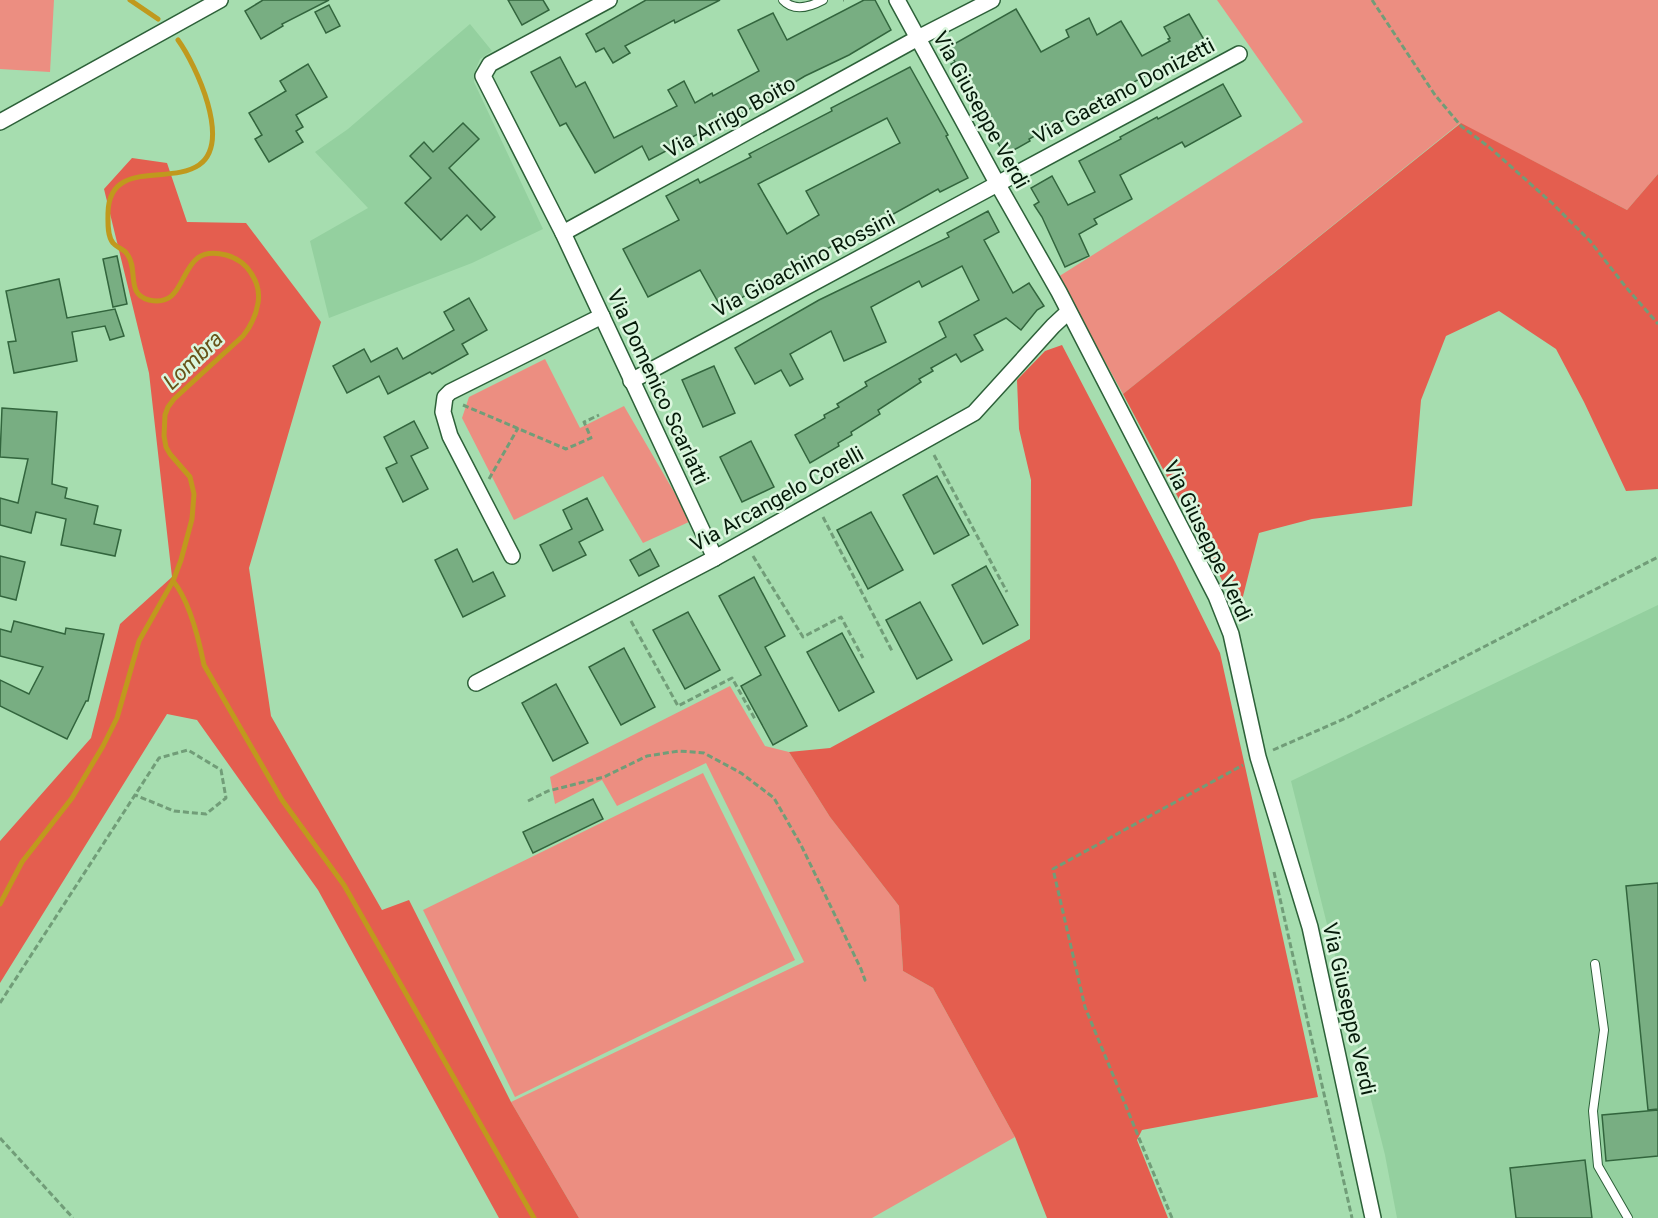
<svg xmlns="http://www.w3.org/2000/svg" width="1658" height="1218" viewBox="0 0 1658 1218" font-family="Roboto,sans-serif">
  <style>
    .built { fill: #94d09f }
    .green { fill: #ec8e81 }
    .forest { fill: #e45e4f }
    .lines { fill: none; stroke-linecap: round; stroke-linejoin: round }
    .stream { stroke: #c0991d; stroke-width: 5 }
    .building { fill: #78ae82; stroke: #32653d; stroke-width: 1.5; fill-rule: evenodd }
    .service-casing { stroke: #2d6139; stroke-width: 10 }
    .minor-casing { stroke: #2d6139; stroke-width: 18 }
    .path { stroke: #719d78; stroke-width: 3; stroke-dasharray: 6 3; stroke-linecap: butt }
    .service { stroke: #fff; stroke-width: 8 }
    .minor { stroke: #fff; stroke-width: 15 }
    .labels { text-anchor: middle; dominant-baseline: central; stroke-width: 5; stroke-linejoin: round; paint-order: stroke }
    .street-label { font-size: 21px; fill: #051a09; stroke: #dbf6de }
    .water-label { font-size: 22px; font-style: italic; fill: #665217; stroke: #dbf6de }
  </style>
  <rect width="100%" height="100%" fill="#a6ddaf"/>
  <g class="built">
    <path d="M470,24L492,51L480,59L475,71L474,82L543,229L472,263L329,318L310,241L368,208L315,152L348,129Z"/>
    <path d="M1658,605V1218H1397L1385,1155L1291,781Z"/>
  </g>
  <g class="green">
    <path d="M0,0H54L50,72L0,69Z"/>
    <path d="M1217,0H1658V174L1627,210L1460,123L1123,394L1058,277L1303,122Z"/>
    <path d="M545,359L580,428L624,406L691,521L643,543L603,476L514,520L462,418L469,397Z"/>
    <path d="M730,686L765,746L789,752L830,817L899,906L903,971L933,988L1015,1137L872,1218H579L511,1102L804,962L706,763L617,806L602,780L555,804L550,777Z"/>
    <path d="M703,773L795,960L515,1097L423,910Z"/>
  </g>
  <g class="forest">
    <path d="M1461,123L1627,210L1658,174V489L1626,491L1584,402L1556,349L1499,311L1446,336L1421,400L1412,506L1312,519L1259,533L1239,612L1123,394Z"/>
    <path d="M132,158L167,163L187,222L246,223L321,322L249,568L271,716L382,910L409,900L511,1102L579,1218H499L318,890L197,720L167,714L0,983V841L91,738L120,624L172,577L149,373L104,189Z"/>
    <path d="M1062,345L1175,562L1220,653L1318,1097L1142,1130L1137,1140L1168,1218H1047L1015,1137L933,988L903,971L899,906L830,817L789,752L830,748L1030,639L1031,480L1019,429L1017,380L1045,351Z"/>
  </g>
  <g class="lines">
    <g class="stream">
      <path d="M130,0L158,19"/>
      <path d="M173,581C189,600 199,640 204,665L282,800L344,885L534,1218"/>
      <path d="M0,904L22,862L72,798L103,746L117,718L139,641L173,581L181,560L192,519L194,494L190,477L170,454L166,447L164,436L165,415L168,407L174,399L243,336C251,326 256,316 258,303C260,292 257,282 251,273C245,263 237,258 226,255C174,241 193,310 149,300C125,294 139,269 127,254C124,249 117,248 113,243C107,236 108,222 108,213C109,159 170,185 199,165C232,142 196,65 178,40"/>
    </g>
  </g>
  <g class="building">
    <path d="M263,0H329L282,24L283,26L261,39L245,11Z"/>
    <path d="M508,0H543L549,10L522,25Z"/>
    <path d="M646,0H720L675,23L674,20L625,46L630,53L613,63L604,48L596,52L586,34Z"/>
    <path d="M864,0H875L891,30L849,55L805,76L731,120L730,117L649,160L642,146L595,173L566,123L560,126L531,72L560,57L576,87L585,82L614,138L677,106L668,90L684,81L695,103L712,93L713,96L759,71L738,30L773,13L787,40Z"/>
    <path d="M329,5L340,26L326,33L315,12Z"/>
    <path d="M1016,9L1041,52L1069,37L1066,30L1089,18L1097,35L1121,21L1142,56L1170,41L1168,39L1170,38L1164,27L1189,14L1206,43L1029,139L1030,141L1005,155L951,64L955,62L947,48Z"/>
    <path d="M308,64L327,97L296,115L303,127L296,131L303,142L269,162L255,139L262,135L249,113L286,91L280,81Z"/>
    <path d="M910,67L948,135L946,136L968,178L940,192L938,189L847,240L846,238L722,309L700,270L648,297L623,249L679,220L666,196L698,179L700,183L751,157L749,154L832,111L831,108ZM887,118L900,143L806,191L819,215L787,234L758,184Z"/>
    <path d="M1223,84L1241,116L1185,147L1182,142L1120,175L1132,199L1094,219L1097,224L1079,234L1089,256L1065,267L1042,217L1034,205L1039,202L1031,188L1052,176L1068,205L1095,192L1079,161L1121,139L1120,137L1157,117L1158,119Z"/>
    <path d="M463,123L479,139L449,168L495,217L481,230L467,215L441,240L405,203L431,178L410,156L424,142L433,152Z"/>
    <path d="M988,211L999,232L984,240L1013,293L1029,283L1044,306L1037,310L1021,330L1006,318L974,335L983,350L961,362L956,354L931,368L933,371L919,379L921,382L878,410L880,414L851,432L852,435L838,443L839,446L810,463L795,435L825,418L824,415L839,407L837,404L867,386L865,382L946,337L939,322L979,300L962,266L922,287L919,281L871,307L886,342L844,361L831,331L790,354L803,379L790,386L781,370L755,384L735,348L819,300L949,237L947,233Z"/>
    <path d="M117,256L127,304L113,307L103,259Z"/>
    <path d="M59,279L67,318L115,309L124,336L110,340L105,326L72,332L77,361L14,373L8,342L16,341L6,291Z"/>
    <path d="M469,298L487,330L462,344L468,354L432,374L430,372L388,394L379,376L347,393L333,366L364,349L371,362L397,348L403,359L454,330L444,312Z"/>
    <path d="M714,366L735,413L703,427L682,380Z"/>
    <path d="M2,408L57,412L52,484L67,488L65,498L98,506L94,524L121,530L115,556L61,545L66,519L36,512L31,533L0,525V498L18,503L28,459L0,457Z"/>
    <path d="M414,421L428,448L411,456L428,489L403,502L386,468L397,463L384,437Z"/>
    <path d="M751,441L774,487L742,502L720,457Z"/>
    <path d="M937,476L969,535L934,554L903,495Z"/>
    <path d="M587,498L603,530L579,542L586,555L553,571L540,545L572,529L563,510Z"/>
    <path d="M871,512L903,570L868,589L837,530Z"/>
    <path d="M457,549L473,582L493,572L505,596L463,617L435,560Z"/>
    <path d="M650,549L659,566L639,576L630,560Z"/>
    <path d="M0,556L25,562L16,600L0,596Z"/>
    <path d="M986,566L1018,625L983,644L952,585Z"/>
    <path d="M754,577L785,636L765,647L807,726L773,745L741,686L761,675L719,596Z"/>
    <path d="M920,602L952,660L917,679L886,620Z"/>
    <path d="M688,612L720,670L685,689L653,630Z"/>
    <path d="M14,621L65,634L66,628L104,634L88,701H86L67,739L0,706V680L29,694L43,667L0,656V629L11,632Z"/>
    <path d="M842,633L874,692L839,711L807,652Z"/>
    <path d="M624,648L655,707L621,725L589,667Z"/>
    <path d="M556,684L588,743L553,761L522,703Z"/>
    <path d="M593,799L603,819L533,853L523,832Z"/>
    <path d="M1658,883V1109L1648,1110L1626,886Z"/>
    <path d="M1658,1110V1156L1606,1161L1602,1115Z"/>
    <path d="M1585,1160L1592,1218H1516L1510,1168Z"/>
  </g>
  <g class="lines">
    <g class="service-casing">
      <g id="service">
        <path d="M783,0C794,12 810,7 823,0"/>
        <path d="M1595,964L1604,1030L1593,1111L1598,1166L1628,1218"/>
      </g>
    </g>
    <g class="minor-casing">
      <g id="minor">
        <path d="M609,0L490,64L483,76L563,233L715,558"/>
        <path d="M897,0L997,183L1059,292L1216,596L1231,634L1258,757L1310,927L1373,1218"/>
        <path d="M0,122L220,0"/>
        <path d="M563,233L918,38L992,0"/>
        <path d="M631,381L1239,54"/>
        <path d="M512,556L450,436L443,412L445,397L450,392L602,316"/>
        <path d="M476,683L715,558L974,413L1053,326L1068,312"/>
      </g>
    </g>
    <g class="path">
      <path d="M843,0H844"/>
      <path d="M1372,0L1435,95L1461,126L1489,147L1552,203L1590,241L1625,286L1658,324"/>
      <path d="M463,405L566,449L591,438L584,422L599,415"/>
      <path d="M934,455L1007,592"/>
      <path d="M489,479L518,428"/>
      <path d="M823,517L892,651"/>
      <path d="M753,556L803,637L841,617L863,658"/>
      <path d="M631,621L678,706L732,678L755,719"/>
      <path d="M1273,750L1346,718L1658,557"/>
      <path d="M528,801L548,791L604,777L647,756L679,751L704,753L741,773L774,798L801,845L861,969L865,980L862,982"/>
      <path d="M1274,872L1352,1218"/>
      <path d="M0,1003L159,758L188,750L221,770L226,798L206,814L174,811L135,795"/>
      <path d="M0,1138L73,1218"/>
      <path d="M1172,1218L1085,1007L1053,869L1243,765"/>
    </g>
    <use href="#service" class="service"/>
    <use href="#minor" class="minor"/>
  </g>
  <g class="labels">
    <g class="street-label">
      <text transform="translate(1124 91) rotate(-28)">Via Gaetano Donizetti</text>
      <text transform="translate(981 110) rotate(61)">Via Giuseppe Verdi</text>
      <text transform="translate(730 117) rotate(-29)">Via Arrigo Boito</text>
      <text transform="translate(804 264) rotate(-28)">Via Gioachino Rossini</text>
      <text transform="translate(658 387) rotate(65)">Via Domenico Scarlatti</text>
      <text transform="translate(777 499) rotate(-29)">Via Arcangelo Corelli</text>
      <text transform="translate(1208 541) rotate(64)">Via Giuseppe Verdi</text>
      <text transform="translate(1349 1009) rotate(77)">Via Giuseppe Verdi</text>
    </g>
    <g class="water-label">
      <text transform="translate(193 360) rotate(-44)">Lombra</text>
    </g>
  </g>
</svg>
